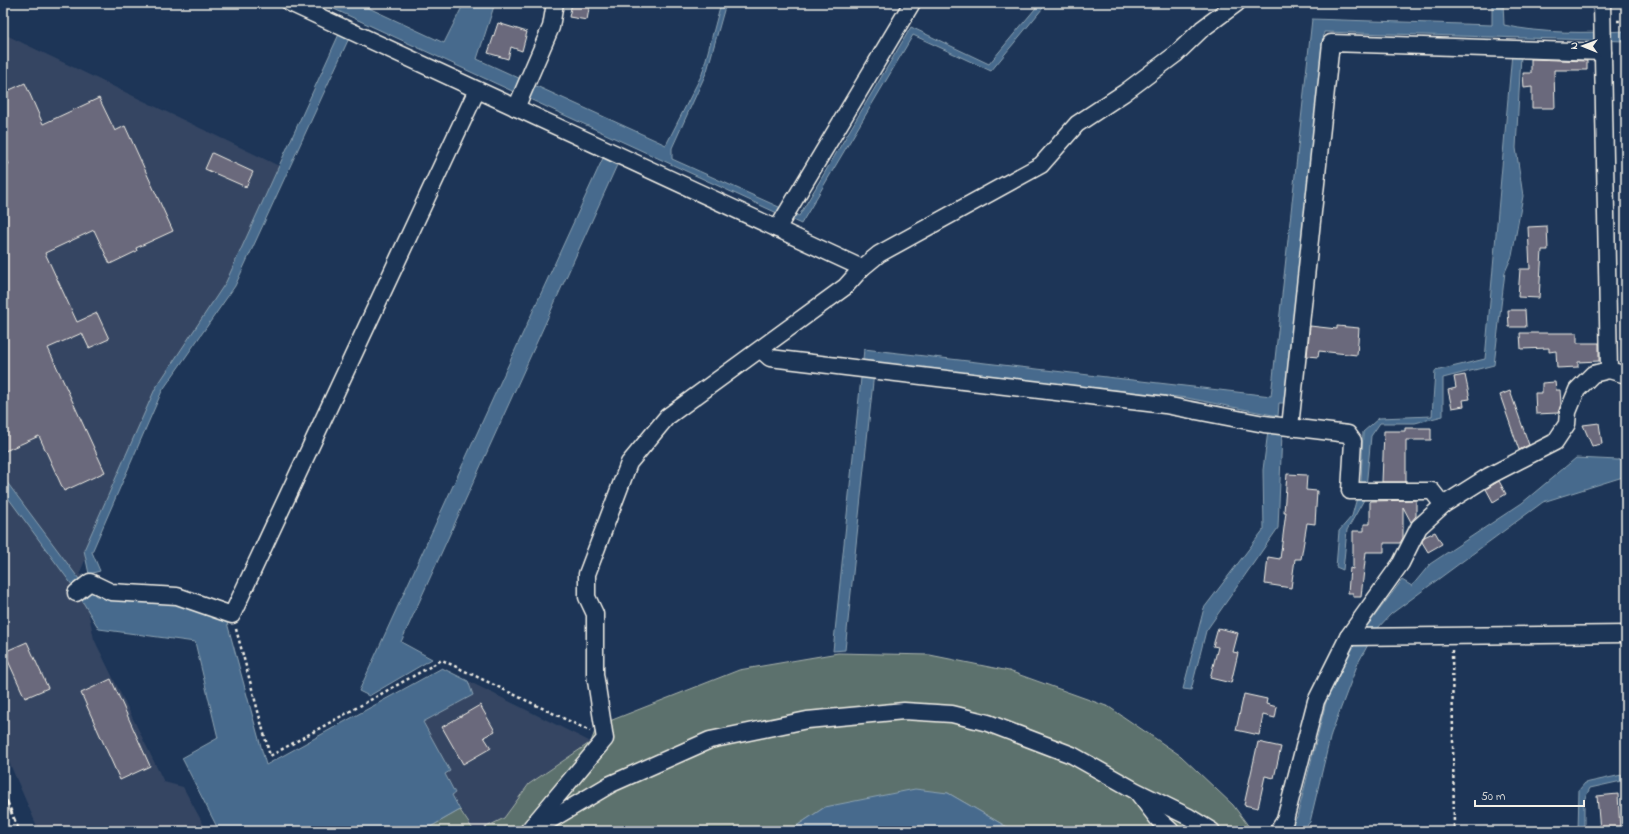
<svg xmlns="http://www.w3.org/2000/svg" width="1629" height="834" viewBox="0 0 1629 834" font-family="'Indie Flower',sans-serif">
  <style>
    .built { fill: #344562 }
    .green { fill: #5b716d; stroke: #a8b1aa }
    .water { fill: #466b8d; stroke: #8ca1b1 }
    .building { fill: #6a697b; stroke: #f4f1e8 }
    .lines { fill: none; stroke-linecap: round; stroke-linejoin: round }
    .minor-casing { stroke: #f4f1e8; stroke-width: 19 }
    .path { stroke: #f4f1e8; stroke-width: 2.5; stroke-dasharray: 3 3; stroke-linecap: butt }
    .minor { stroke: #1d3557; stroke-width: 16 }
    .rail { stroke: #f4f1e8; stroke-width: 3; stroke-dasharray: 6 3; stroke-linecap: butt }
  </style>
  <rect width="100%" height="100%" fill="#1d3557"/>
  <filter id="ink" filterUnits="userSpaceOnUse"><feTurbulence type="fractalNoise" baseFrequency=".025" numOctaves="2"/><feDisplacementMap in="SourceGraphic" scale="8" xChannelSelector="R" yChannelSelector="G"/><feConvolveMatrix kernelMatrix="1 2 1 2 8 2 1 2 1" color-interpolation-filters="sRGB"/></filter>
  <g filter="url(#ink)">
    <g class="built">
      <path d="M4,34L279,166L282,170L228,285L158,392L80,572L94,639L164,782L183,787L207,831H39L3,748Z"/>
      <path d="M468,681L591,742L529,784L504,818L479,831H474L452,795L455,792L444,774L449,771L423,722L473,695Z"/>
    </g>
    <g class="green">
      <path d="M838,653L930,655L1009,671L1109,707L1181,756L1233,805L1252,831H1014L948,793L825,807L789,831H479L504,818L529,784L591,742L597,726L739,670Z"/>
      <path d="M460,810L474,831H423Z"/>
    </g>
    <g class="water">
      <path d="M321,3H358L444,43L464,3H495L477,59L666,145L702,74L721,3H726L707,71L672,148V159L799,216L911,27L989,64L1040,3H1047L991,71L913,35L801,224Z"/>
      <path d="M1492,3H1503L1504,25C1541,34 1587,33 1626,31V41L1324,32L1284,403H1279L1278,416L1187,398L875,363L845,650L833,651L864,349L1271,396L1312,19L1492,25Z"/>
      <path d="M340,32L350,36L235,286L162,391L92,552L100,571L89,574L84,550L155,389L226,282Z"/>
      <path d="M1512,53L1521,55L1516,148L1523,196L1512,256L1505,272L1494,365L1443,378V416L1415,423H1380L1371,436L1365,498L1347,530L1343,570L1336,567L1339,531L1352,516L1361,483L1363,432L1379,418L1432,416L1435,371L1485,359Z"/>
      <path d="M603,158L617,165L401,642L432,659L369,696L359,691Z"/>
      <path d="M1268,431L1282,434L1278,528L1206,631L1191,690L1183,689L1204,608L1264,529L1263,470Z"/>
      <path d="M1576,458L1618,460L1626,458V476L1543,502L1391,614L1376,630L1358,663L1331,734L1310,822L1302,831H1287L1297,817L1327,698L1352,646L1402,580L1412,586L1430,564L1522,503Z"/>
      <path d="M3,477L82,583L96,596L176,600L226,619L266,765L442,668L468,681L473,695L423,722L450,771L445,774L455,793L452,795L460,810L423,831H219L182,758L218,738L195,642L99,629L75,589L3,491Z"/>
      <path d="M1626,774V780L1590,788L1584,800V831H1578L1579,790L1585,783Z"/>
      <path d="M915,789L948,793L1014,831H789L825,807Z"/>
    </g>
    <g class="building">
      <path d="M572,3H590L587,20L569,17Z"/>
      <path d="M498,23L527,32L522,51L511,47L508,59L488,53Z"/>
      <path d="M1531,59L1587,61V70H1554L1555,108H1532V87L1524,88L1523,73H1531Z"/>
      <path d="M25,83L43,124L99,98L115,131L125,126L173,231L136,248L137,251L110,264L94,230L45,253L77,322L97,313L109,339L89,348L82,333L48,348L105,472L64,491L39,436L3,452V167L9,164L3,150V93Z"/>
      <path d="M212,153L253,172L246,187L205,169Z"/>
      <path d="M1547,226L1548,250H1542L1539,298L1518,297L1520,269H1530L1528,227Z"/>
      <path d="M1508,310H1525L1526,327H1509Z"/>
      <path d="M1310,326L1337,329V326L1359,328L1357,355L1319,351L1318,357L1307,356Z"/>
      <path d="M1520,333H1577V343H1599V361L1578,362V367L1557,368L1556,351L1549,352V348L1521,349Z"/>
      <path d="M1465,375L1470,399L1463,400L1464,406L1452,408L1448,390L1456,388L1454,377Z"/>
      <path d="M1555,382L1556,390H1560L1561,404L1558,413L1536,414L1535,393H1542V383Z"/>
      <path d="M1510,391L1529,445L1519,450L1500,395Z"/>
      <path d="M1599,423L1602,444L1592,446L1583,425Z"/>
      <path d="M1405,428H1431V440H1406V482H1382L1384,431H1405Z"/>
      <path d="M1287,474L1307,475L1306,490L1317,491L1315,524L1307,523L1301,559H1295L1291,588L1265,584L1268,557L1280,559L1286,512H1284Z"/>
      <path d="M1499,481L1506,494L1493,502L1486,489Z"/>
      <path d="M1416,500V516L1411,522L1403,507V538L1400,543H1384V552H1366L1361,597H1353V593H1348L1350,568L1353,569V531H1364V524H1370V501Z"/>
      <path d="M1435,532L1442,544L1428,552L1422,542L1424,537Z"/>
      <path d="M1218,628L1238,633L1233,652L1238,653L1231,683L1210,678L1218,647L1213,646Z"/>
      <path d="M27,642L48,688L25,698L4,652Z"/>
      <path d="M111,679L150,766L120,780L81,693Z"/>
      <path d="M1244,694L1267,699L1266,704L1277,707L1275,718L1263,715L1259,735L1236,730Z"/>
      <path d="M480,705L495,731L484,737L491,748L463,764L442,727Z"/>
      <path d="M1258,742L1281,747L1274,778L1265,776L1258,808L1244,805Z"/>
      <path d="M1618,794L1620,831H1600L1597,796Z"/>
    </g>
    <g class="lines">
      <g class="minor-casing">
        <g id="minor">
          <path d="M290,3L862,268"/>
          <path d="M516,108L551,27L555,3"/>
          <path d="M777,229L912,3"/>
          <path d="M761,350L770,358L1165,405L1264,424L1348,434L1353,441L1350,491H1432L1443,505"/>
          <path d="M1609,370L1626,375"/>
          <path d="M1290,427L1331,43L1603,52"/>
          <path d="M76,593L90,582L111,592L177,596L232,615L477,90"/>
          <path d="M1348,637L1626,634"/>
          <path d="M1138,793L1158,819L1171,831"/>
          <path d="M535,829L611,784L710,740L807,720L904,711L952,714L988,723L1072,755L1136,791L1189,817L1212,831"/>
          <path d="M528,831L605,739L595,674V614L587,597V574L629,463L667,417L845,287L862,268L879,254L1041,165L1077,124L1124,93L1176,54L1202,29L1237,3"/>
          <path d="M1278,831L1285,820L1316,701L1348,637L1401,563L1419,527L1443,505L1489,476L1555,442L1567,424L1568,412L1577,390L1593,374L1609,370L1602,3"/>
        </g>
      </g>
      <g class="path">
        <path d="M1617,21H1626"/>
        <path d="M236,629L270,756L442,660L590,731"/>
        <path d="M1452,650L1454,831"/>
      </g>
      <use href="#minor" class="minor"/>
      <g class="rail">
        <path d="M3,792L19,831"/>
        <path d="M3,820L8,831"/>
      </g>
    </g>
  </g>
  <rect width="1629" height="834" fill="none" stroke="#1d3557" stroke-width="16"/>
  <rect x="8" y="8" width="1613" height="818" fill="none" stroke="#f4f1e8" stroke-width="1.5" filter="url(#ink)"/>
  <g transform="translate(1583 46) rotate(271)" stroke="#1d3557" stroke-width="3" paint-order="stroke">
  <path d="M0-3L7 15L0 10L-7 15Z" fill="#f4f1e8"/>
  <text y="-6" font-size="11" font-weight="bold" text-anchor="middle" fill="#f4f1e8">N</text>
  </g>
  <path d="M1475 800v6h109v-6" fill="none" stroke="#f4f1e8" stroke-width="2"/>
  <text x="1481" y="800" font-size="12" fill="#f4f1e8" stroke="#1d3557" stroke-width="3" paint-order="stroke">50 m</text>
</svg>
